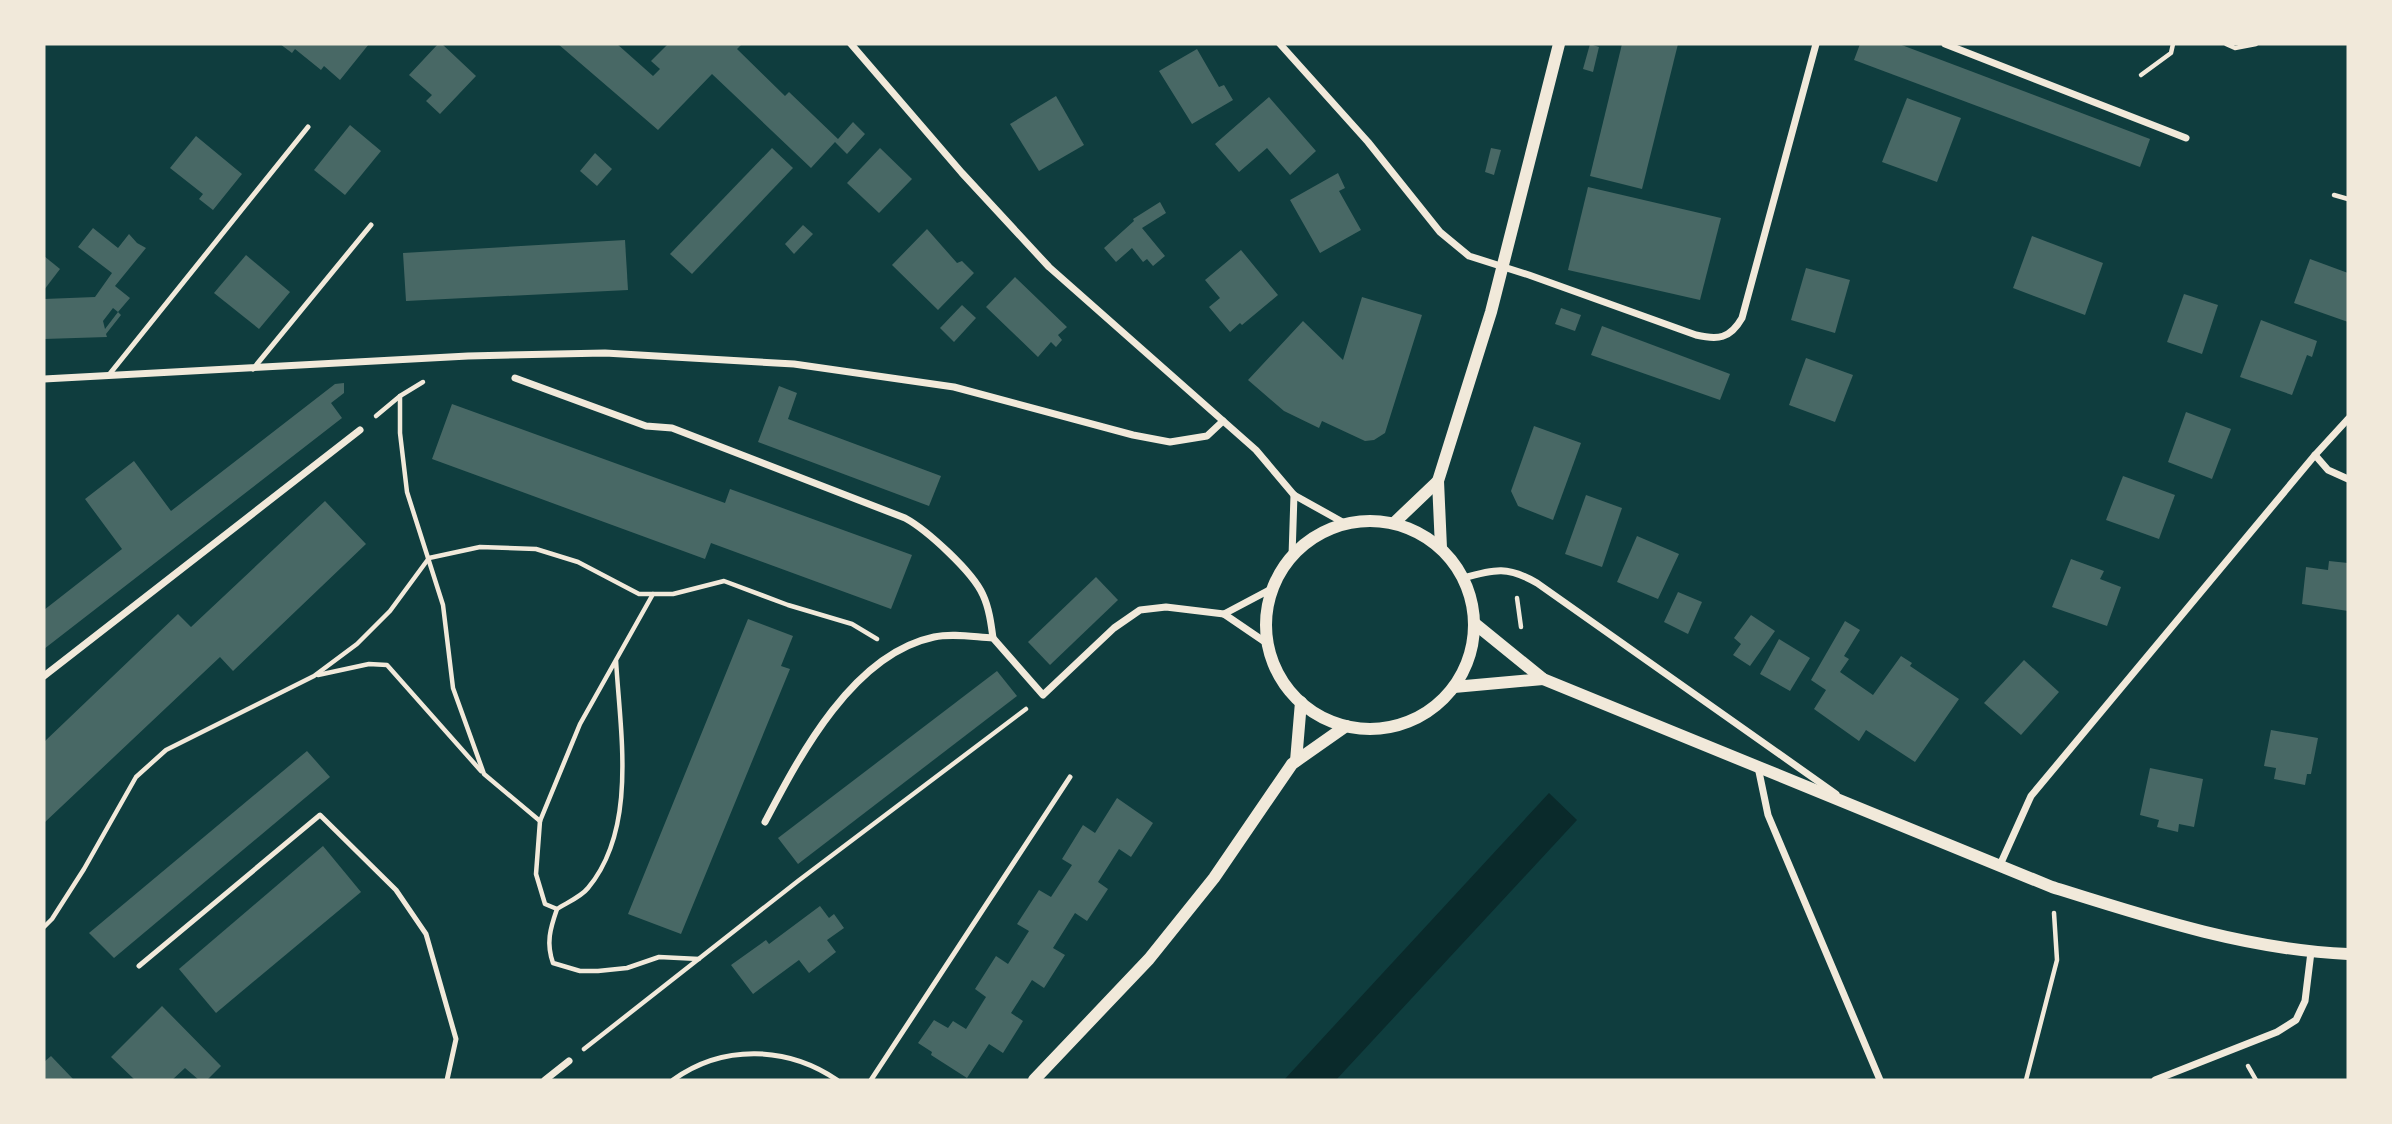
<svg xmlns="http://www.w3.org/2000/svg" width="2392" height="1124" viewBox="0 0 2392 1124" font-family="Montserrat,sans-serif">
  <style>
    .water { fill: #0a2a2b }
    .building { fill: #486865 }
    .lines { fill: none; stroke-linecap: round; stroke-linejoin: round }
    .path { stroke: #f1e9da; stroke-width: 4.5 }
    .service { stroke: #f1e9da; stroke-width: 5 }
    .minor { stroke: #f1e9da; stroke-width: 7 }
    .tertiary { stroke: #f1e9da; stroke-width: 12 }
  </style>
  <rect width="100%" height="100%" fill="#0f3d3e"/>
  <path class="water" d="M1549,793L1577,820L1336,1080H1284Z"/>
  <g class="building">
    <path d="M280,44H369L340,80L324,66L321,70L295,49L292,53Z"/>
    <path d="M438,44H442L476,76L440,114L426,101L432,95L409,75Z"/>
    <path d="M558,44H617L653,76L660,69L651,61L668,44H742L737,49L785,96L789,92L838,139L853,122L865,134L847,154L835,142L811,168L712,74L658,130Z"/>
    <path d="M1590,44L1599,47L1593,72L1583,69Z"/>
    <path d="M1622,44H1678L1642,189L1590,176Z"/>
    <path d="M1860,44H1899L2150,139L2140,167L1854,60Z"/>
    <path d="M1197,49L1219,87L1224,85L1233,100L1192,124L1159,71Z"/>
    <path d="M1056,96L1084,145L1039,171L1010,124Z"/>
    <path d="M1269,97L1316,151L1290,175L1267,148L1239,172L1215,144Z"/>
    <path d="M1907,98L1961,118L1937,182L1882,162Z"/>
    <path d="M350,125L381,151L345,195L314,170Z"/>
    <path d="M196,136L242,174L213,210L199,199L203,194L170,168Z"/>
    <path d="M772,148L793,168L692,274L670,254Z"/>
    <path d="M880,148L912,179L879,213L847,183Z"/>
    <path d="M1491,148L1501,150L1494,175L1485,172Z"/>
    <path d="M595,153L612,169L597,186L580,171Z"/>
    <path d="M1338,173L1345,188L1339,191L1361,230L1320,253L1290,200Z"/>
    <path d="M1588,187L1721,218L1700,300L1568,270Z"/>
    <path d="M1160,202L1166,213L1142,228L1165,256L1153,266L1147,259L1143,262L1132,248L1116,262L1104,248L1134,221L1133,219Z"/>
    <path d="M803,225L813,234L794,254L785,244Z"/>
    <path d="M93,228L118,248L129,234L137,243L146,248L115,286L130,298L118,312L113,308L103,321L105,329L118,312L121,315L106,334L107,337L44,339V299L95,297L112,273L78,247Z"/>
    <path d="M927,229L957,263L962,261L974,273L938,310L892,265Z"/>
    <path d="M2032,236L2103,263L2085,315L2013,288Z"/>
    <path d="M625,240L628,290L406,301L403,253Z"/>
    <path d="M1241,250L1278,295L1242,325L1240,323L1230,332L1209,307L1220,298L1205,280Z"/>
    <path d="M246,255L290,292L259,329L214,293Z"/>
    <path d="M44,256L60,269L44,290Z"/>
    <path d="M2310,259L2348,273V322L2294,303Z"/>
    <path d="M1806,268L1850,280L1835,333L1791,320Z"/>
    <path d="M1015,277L1067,327L1058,335L1062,340L1056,347L1051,342L1038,357L986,307Z"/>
    <path d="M2184,294L2218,305L2202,354L2167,342Z"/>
    <path d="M1362,297L1422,315L1385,433L1374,440L1365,441L1322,421L1319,428L1284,411L1248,380L1303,321L1343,360Z"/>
    <path d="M962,305L976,318L954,342L940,328Z"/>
    <path d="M1561,308L1581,315L1575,331L1555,324Z"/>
    <path d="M2261,320L2317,341L2312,357L2307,355L2292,395L2240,377Z"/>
    <path d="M1602,326L1730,374L1720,400L1591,355Z"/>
    <path d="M1806,358L1853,375L1835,422L1789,405Z"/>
    <path d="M344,383V393L331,403L342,418L44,649V610L122,549L85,499L134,461L171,511L335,384Z"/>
    <path d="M779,386L797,393L788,419L941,476L929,506L758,442Z"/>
    <path d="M452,404L725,503L730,489L912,555L891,609L711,543L705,559L432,459Z"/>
    <path d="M2186,412L2231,429L2212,479L2168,462Z"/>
    <path d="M1534,426L1581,443L1553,520L1518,506L1511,491Z"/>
    <path d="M2123,476L2175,495L2159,539L2106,520Z"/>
    <path d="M1586,495L1622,508L1602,567L1565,554Z"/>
    <path d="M325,501L366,544L233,671L220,657L44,823V742L178,614L191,627Z"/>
    <path d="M1637,536L1679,554L1658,599L1617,582Z"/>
    <path d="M2071,559L2104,571L2100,579L2121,587L2107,626L2052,607Z"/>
    <path d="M2329,561L2348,563V611L2302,604L2306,567L2328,570Z"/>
    <path d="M1096,577L1118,600L1050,665L1028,642Z"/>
    <path d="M1678,592L1702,602L1688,634L1664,622Z"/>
    <path d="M1751,615L1775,631L1750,666L1733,655L1741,644L1734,638Z"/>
    <path d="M748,619L793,636L781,666L790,669L681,934L628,914Z"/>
    <path d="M1845,621L1860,630L1844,656L1849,659L1840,672L1873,695L1901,656L1912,663L1910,666L1959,699L1915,762L1866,730L1859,741L1814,709L1826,690L1811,680Z"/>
    <path d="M1779,639L1810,658L1790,691L1760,674Z"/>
    <path d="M2024,660L2059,692L2021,735L1984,703Z"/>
    <path d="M997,671L1017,696L798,864L778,838Z"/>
    <path d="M2271,730L2318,738L2311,774H2307L2305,785L2274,779L2276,768L2264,766Z"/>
    <path d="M307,751L330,777L114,958L89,933Z"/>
    <path d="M2150,768L2203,779L2194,827L2179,824L2178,832L2157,827L2159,820L2140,815Z"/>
    <path d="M1117,798L1153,823L1131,857L1119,849L1098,882L1108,889L1087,921L1075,913L1053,948L1065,955L1044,988L1032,980L1011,1013L1023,1021L1003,1053L989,1044L967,1078L931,1055L932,1052L918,1043L934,1020L948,1028L953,1021L966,1029L986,997L975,989L996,956L1008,964L1029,931L1017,924L1039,890L1051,897L1072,865L1062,859L1083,825L1095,833Z"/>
    <path d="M323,846L361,892L216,1013L179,969Z"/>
    <path d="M820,906L829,918L834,914L844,928L827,940L836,952L809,973L799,960L753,994L731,965L766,940L769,944Z"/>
    <path d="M162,1006L221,1066L207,1080H199L185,1068L172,1080H135L111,1057Z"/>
    <path d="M51,1056L74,1080H44V1062Z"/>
  </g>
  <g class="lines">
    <g class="path">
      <path d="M2226,44L2235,48L2256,44"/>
      <path d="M2141,75L2171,53L2173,44"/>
      <path d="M2334,195L2348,199"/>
      <path d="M400,396V433L407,492L443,605L453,688L484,774L540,821"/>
      <path d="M376,416L400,396L423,382"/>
      <path d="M1517,598L1521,627"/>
      <path d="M616,660C620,732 638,828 588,888C581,897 566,903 557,909L545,904L536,874L540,821L580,724L653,594"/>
      <path d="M318,675L369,664L387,665L481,771"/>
      <path d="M557,909C550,929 546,943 553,963L580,971H598L627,968L659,957L699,959"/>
      <path d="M44,927L52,919L84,869L136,777L166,750L314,676L357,644L390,611L429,558L480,547L536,549L578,562L639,594H673L724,581L788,605L852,624L877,639"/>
      <path d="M584,1049L798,881L1026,709"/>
      <path d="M2248,1066L2256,1080"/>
      <path d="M2026,1080L2057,960L2054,913"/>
    </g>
    <g class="service">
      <path d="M253,369L371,225"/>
      <path d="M108,376L308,127"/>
      <path d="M139,966L320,815L396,890L426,934L456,1039L447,1080"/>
      <path d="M673,1080C723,1044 787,1046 837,1080"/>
      <path d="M871,1080L1070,777"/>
    </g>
    <g class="minor">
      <path d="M851,44L962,173L1049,267L1256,450L1294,495L1346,524"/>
      <path d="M1280,44L1368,142L1440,232L1469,256L1529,275L1696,335C1718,340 1730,339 1742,318L1816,44"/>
      <path d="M1945,44L2186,138"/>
      <path d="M515,378L646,426L672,428L905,518C927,530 973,572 983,595C989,608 991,623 993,638"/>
      <path d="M44,379L468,356L605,353L794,364L954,387L1133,435L1170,442L1207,436L1223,421"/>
      <path d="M2315,455L2328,470L2348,479"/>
      <path d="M1292,556L1294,495"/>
      <path d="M1463,578C1495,569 1508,566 1537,583L1836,794"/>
      <path d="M1224,614L1273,588"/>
      <path d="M44,676L360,430"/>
      <path d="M1758,767L1768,815L1880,1080"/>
      <path d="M765,822C800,755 853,654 934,637C953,633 974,637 993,638L1043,695L1114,628L1140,610L1166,607L1224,614L1268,644"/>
      <path d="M2000,865L2031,796L2315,455L2348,419"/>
      <path d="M545,1080L569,1061"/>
      <path d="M2155,1080L2277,1032L2296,1020L2305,1001L2311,952"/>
    </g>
    <g class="tertiary">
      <circle cx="1370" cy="625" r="104"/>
      <path d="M1394,523L1438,481"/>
      <path d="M1441,548L1438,481L1491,312L1559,44"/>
      <path d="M1474,623L1543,679L2052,887C2147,917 2248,950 2348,954"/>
      <path d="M1454,687L1543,679"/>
      <path d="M1296,761L1301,702"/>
      <path d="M1034,1080L1149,959L1214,878L1292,764L1346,726"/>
    </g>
  </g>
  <rect width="2392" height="1124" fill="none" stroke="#f1e9da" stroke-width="91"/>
</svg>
